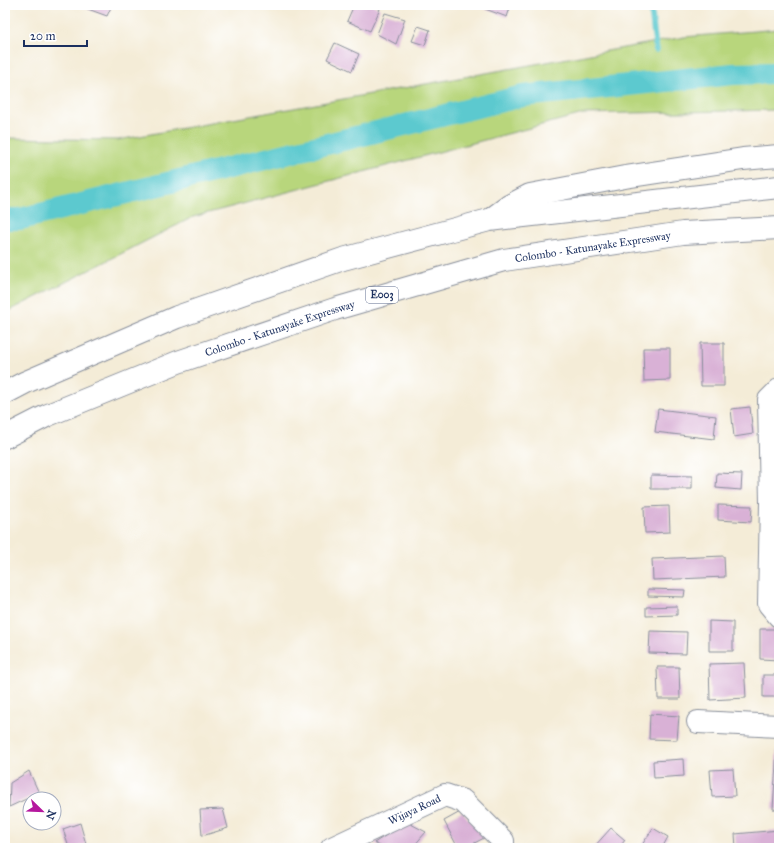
<svg xmlns="http://www.w3.org/2000/svg" width="784" height="853" viewBox="0 0 784 853" font-family="'IM FELL Great Primer',serif">
  <style>
    .green { fill: #b8d67c; stroke: #6a826d }
    .lines { fill: none; stroke-linecap: round; stroke-linejoin: round }
    .stream { stroke: #5bc9cf; stroke-width: 6 }
    .canal { stroke: #5bc9cf; stroke-width: 22 }
    .building { fill: #d9b1d6 }
    .minor-casing { stroke: #888e9a; stroke-width: 24 }
    .highway-casing { stroke: #888e9a; stroke-width: 24 }
    .minor { stroke: #fff; stroke-width: 22 }
    .highway { stroke: #fff; stroke-width: 22 }
    .labels { text-anchor: middle; dominant-baseline: central; stroke-width: 4; stroke-linejoin: round; paint-order: stroke }
    .shield { fill: #fff; stroke: #5f6d8e; stroke-width: 1 }
    .shield-label { font-size: 10px; font-weight: bold; fill: #1b2f5e }
    .street-label { font-size: 11px; fill: #1b2f5e; stroke: #fff }
  </style>
  <rect width="100%" height="100%" fill="#fff"/>
  <filter id="ink" filterUnits="userSpaceOnUse"><feTurbulence type="fractalNoise" baseFrequency=".025" numOctaves="2"/><feDisplacementMap in="SourceGraphic" scale="8" xChannelSelector="R" yChannelSelector="G"/><feConvolveMatrix kernelMatrix="1 2 1 2 8 2 1 2 1" color-interpolation-filters="sRGB"/></filter>
  <filter id="wash" filterUnits="userSpaceOnUse"><feTurbulence type="fractalNoise" baseFrequency=".012" numOctaves="4" result="noise"/><feDisplacementMap in="SourceGraphic" scale="16" xChannelSelector="R" yChannelSelector="G"/><feGaussianBlur stdDeviation="0.9" result="paint"/><feColorMatrix in="noise" values="0 0 0 0 0 0 0 0 0 0 0 0 0 0 0 0 0 1.4 0 .05"/><feComposite in="paint" operator="in"/></filter>
  <g filter="url(#wash)">
    <rect width="100%" height="100%" fill="#f4ecd7"/>
    <path class="green" d="M779,29V110L583,114L193,217L5,313V138L118,140L684,37Z"/>
    <g class="lines">
      <path class="stream" d="M648,5L652,16L656,50"/>
      <path class="canal" d="M5,219H20L523,96L733,74L779,73"/>
    </g>
    <g id="blocks">
      <g class="building">
        <path d="M77,5H112L107,16Z"/>
        <path d="M354,5H373L380,9L370,31L347,21Z"/>
        <path d="M486,5H511L507,17L485,9Z"/>
        <path d="M385,13L405,19L396,44L377,34Z"/>
        <path d="M418,26L430,30L425,45L412,41Z"/>
        <path d="M335,43L359,54L352,71L327,59Z"/>
        <path d="M700,343H724V386H701Z"/>
        <path d="M643,348H670V380L644,381Z"/>
        <path d="M750,407L753,434L734,437L731,409Z"/>
        <path d="M658,409L716,416L714,439L655,432Z"/>
        <path d="M717,473L742,474L741,490L716,488Z"/>
        <path d="M651,475L692,476V489H651Z"/>
        <path d="M718,505L752,506L751,522L718,520Z"/>
        <path d="M669,506L670,532L645,533L644,507Z"/>
        <path d="M724,556L725,577L653,580L652,559Z"/>
        <path d="M648,589L685,590L684,597L648,596Z"/>
        <path d="M677,606V615L646,616V607Z"/>
        <path d="M709,621L733,622V651H709Z"/>
        <path d="M760,629H779V660L760,659Z"/>
        <path d="M650,631L687,632L686,654L649,653Z"/>
        <path d="M744,663L746,698L710,700L709,664Z"/>
        <path d="M657,667H679L680,699H658Z"/>
        <rect x="763" y="675" width="16" height="22"/>
        <path d="M650,714L679,716L677,740L649,739Z"/>
        <path d="M778,733H779V810L773,809Z"/>
        <path d="M683,759L684,776L654,778L653,761Z"/>
        <path d="M733,769L735,796L712,797L710,770Z"/>
        <path d="M29,771L39,793L9,807L10,783Z"/>
        <path d="M223,809L228,828L202,836L200,810Z"/>
        <path d="M462,811L484,838L465,848H458L444,821Z"/>
        <path d="M407,822L426,832L412,848H384L374,843Z"/>
        <path d="M80,823L86,844L75,848H69L63,829Z"/>
        <path d="M611,828L625,840L619,848H593Z"/>
        <path d="M653,828L668,837L662,848H640Z"/>
        <path d="M779,830V848H736L735,834Z"/>
      </g>
    </g>
  </g>
  <g filter="url(#ink)">
    <use href="#blocks" fill-opacity="0" stroke="#888e9a" stroke-width="1"/>
    <g class="lines">
      <g class="minor-casing">
        <g id="minor">
          <path d="M771,503L769,400L779,390"/>
          <path d="M779,503H771L769,604L779,616"/>
          <path d="M698,722L779,726"/>
          <path id="s1" d="M332,848L445,795L463,801L503,841V848"/>
        </g>
      </g>
      <g class="highway-casing">
        <g id="highway">
          <path d="M494,217L509,206L530,195L625,177L743,159L779,156"/>
          <path d="M5,393L26,382L177,317L343,259L489,220L779,187"/>
          <path id="s2" d="M5,437L48,415L178,362L335,309L504,260L683,233L779,228"/>
        </g>
      </g>
      <use href="#minor" class="minor"/>
      <use href="#highway" class="highway"/>
    </g>
  </g>
  <g class="labels">
    <rect class="shield" x="366" y="287" width="32" height="16" rx="3"/>
    <g class="shield-label">
      <text x="382" y="295">E003</text>
    </g>
    <g class="street-label">
      <text stroke="none"><textPath href="#s2" startOffset="620">Colombo - Katunayake Expressway</textPath></text>
      <text stroke="none"><textPath href="#s2" startOffset="296">Colombo - Katunayake Expressway</textPath></text>
      <text stroke="none"><textPath href="#s1" startOffset="91">Wijaya Road</textPath></text>
    </g>
  </g>
  <rect width="784" height="853" fill="none" stroke="#fff" stroke-width="20"/>
  <g transform="translate(42 811) rotate(113)"><circle r="19" fill="#ffffff" stroke="#a4acbf"/>
  <path d="M0-3L7 15L0 10L-7 15Z" fill="#b5179e"/>
  <text y="-6" font-size="11" font-weight="bold" text-anchor="middle" fill="#1b2f5e">N</text>
  </g>
  <path d="M24 40v6h63v-6" fill="none" stroke="#1b2f5e" stroke-width="2"/>
  <text x="30" y="40" font-size="12" fill="#1b2f5e" stroke="#ffffff" stroke-width="3" paint-order="stroke">20 m</text>
</svg>
